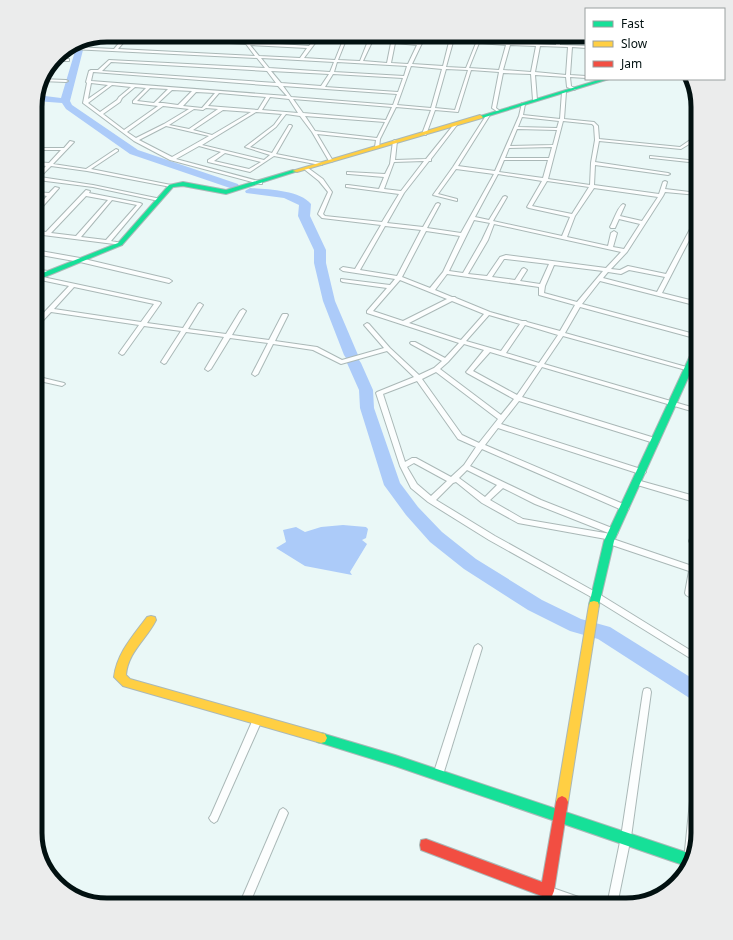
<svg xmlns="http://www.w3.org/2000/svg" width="733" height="940" viewBox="0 0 733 940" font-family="'Noto Sans',sans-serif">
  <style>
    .water { fill: #accbf9 }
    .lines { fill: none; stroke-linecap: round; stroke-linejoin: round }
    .river { fill: #accbf9; fill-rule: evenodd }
    .street-casing { stroke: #aab8b7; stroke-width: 2 }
    .fast-casing { stroke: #aab8b7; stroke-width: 2 }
    .slow-casing { stroke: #aab8b7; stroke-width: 2 }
    .jam-casing { stroke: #aab8b7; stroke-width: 2 }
    .street { fill: #fcfefe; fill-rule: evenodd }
    .fast { fill: #16e098; fill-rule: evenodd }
    .slow { fill: #ffcf43; fill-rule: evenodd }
    .jam { fill: #f24e42; fill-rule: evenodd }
    .rim { fill: none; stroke: #021111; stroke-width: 5 }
  </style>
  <rect width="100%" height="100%" fill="#eaf8f7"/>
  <path class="water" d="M343,525L366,527L368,529L366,538L362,540L367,544L350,572L352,575L305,566L276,548L286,542L283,530L296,527L305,532L321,527Z"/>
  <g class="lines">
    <g class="river">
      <path d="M76,48H79L83,50L70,101L72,105L138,150L238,184L239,186L238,188H230L130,154L66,109L62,103L36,101L37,95L61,98Z"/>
      <path d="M250,188C266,189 300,190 311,204L310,216L326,250V263L335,301L358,355L356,358L351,359L346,358L344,355L323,301L314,263V250L298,216L299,205L284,198L246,193L245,191Z"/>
      <path d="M354,359L359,360L361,363L373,390L374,408L400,483L418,507L442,532L476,559L542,600L581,619L610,627L698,682V702L691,699L598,639L570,631L528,610L464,569L430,542L406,515L384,485L360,408L359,390L347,363L349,360Z"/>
    </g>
    <g class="street-casing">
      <g id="street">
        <path d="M108,35H128L245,42L239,35H243L249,42L309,46L315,38L293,35H321L343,37L344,35H348L347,38L369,39L371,35H375L373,40L392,41L395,35H399L395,41L418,43L424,35H428L425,39L450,40L451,35H455L453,40L477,41L479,35H483L480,41L556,45V35H560V45L586,46V48L572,47L570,75L586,76V78L570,77L571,86L576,89L574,90L567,87L566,77L535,75L537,100L535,101L533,100L531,74L503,73L496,108L500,111L498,112L492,108L499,72L471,70L458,112L435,110L426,135L422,134L431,110L396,107L380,139L379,148L375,147L376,140L317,134L333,161L331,162L329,161L312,132L300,116L286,114L276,127L250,147L272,153L289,125H291L292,126L276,154L322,163V165H320L274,156L250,172L208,162V160L221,152L199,146L176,159L262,182V184H260L170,160L134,141L83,103L87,83L86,82L89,71L91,70H98L109,60L265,68L257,58L71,49L75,47L114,49L124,37ZM128,37L246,44L255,56L118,49ZM319,38L343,40L335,60L304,58ZM346,40L368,41L360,61L338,60ZM423,41L449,42L443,66L412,64ZM372,42L391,43L387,63L363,61ZM453,42L476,43L466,68L446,67ZM395,43L417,45L408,64L391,63ZM479,43L506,45L499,70L469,68ZM250,45L307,48L300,58L259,56ZM510,45L536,46L531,72L503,70ZM540,46L568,47L566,75L535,72ZM261,58L334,62L330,72L269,68ZM111,62L267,71L276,83L102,71ZM337,62L407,66L404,76L334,72ZM411,66L442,69L431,108L397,105ZM446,69L468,70L455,110L435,108ZM271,71L329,74L321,86L281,83ZM93,72L278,86L287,96L91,81ZM333,74L403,78L398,92L325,87ZM91,83L108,85L88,99ZM112,85L131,87L119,97L117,100L100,112L88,103ZM283,86L397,94L393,105L291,97ZM135,87L146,88L133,101V103L158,106L124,130L103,114L120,102L122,98ZM150,88L168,89L154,103L137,101ZM172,90L192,91L178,105L163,103H158ZM196,92L215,93L202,108L183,106ZM219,93L266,97L258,110L208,106ZM270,97L289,99L298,113L262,110ZM293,99L392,107L386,120L303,113ZM163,106L189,109L164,124L136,138L127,132ZM206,108L218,109L189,129L169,125L194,109L203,110ZM223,110L251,112L212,135L193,130ZM256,112L282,114L274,125L245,147L270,155L264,160L202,145ZM305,116L385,122L377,138L315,131ZM166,126L209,136L172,157L139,140ZM225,153L261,162L249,169L214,161Z"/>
        <path d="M528,35H532L530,41L520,42V40L527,39Z"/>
        <path d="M561,35L586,36V38L563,36Z"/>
        <path d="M68,50L60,59H69V61H58L42,77C46,68 58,53 68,50Z"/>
        <path d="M41,79L66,80L68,81L66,82L41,81Z"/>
        <path d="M564,91L566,92L564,119L594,122L598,126L599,139L680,147L693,138H698V140H696L681,149L599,141L595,162L668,173L670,174L668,175L595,165L594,185L659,194L663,182L665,181L667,182L665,189L698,193V195L665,192L663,196L627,252L611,269L620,270L628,266L666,274L696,218L698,217V223L662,293L698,302V306L600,281L582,304L698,335V339L580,307L565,333L690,368L691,369L688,371L686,370L563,336L544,364L698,409V413L542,367L522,397L658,439L659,441L658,443H654L519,401L501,424L644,470L646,472L644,474H640L498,428L485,445L628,506L629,508L628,510H622L482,449L470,466L541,500L617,530L618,532L617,534H611L535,504L503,488L490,500L523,519L611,534L614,535L615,537L613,539L698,568V574L696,573L693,592L698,595V602L686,595L685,593L689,571L606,543L605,541L606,539L518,523L482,503L456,482L453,483L436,500L495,536L599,594L698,655V663L593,598L489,540L428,502L411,488L400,466L376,393L377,392L414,377L387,351L341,364L313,350L273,344L258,374L255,376L252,374L268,343L230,338L211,369L208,371L205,369L224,337L186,332L166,363L164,364L161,362L181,331L144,326L124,354L122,355L119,353L139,325L51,312L37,327L35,328V322L69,286L36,279L35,278L38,276L160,302L161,303L147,323L183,328L198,304L200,303L203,305L188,329L226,334L240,311L243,309L246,311L232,335L269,340L282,315L283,314H287L288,315L275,341L317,347L342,360L384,348L364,325L367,323L369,324L390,348L419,375L434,368L442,361L411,344L410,343L411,342H415L445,358L459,343L367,313V311L387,288L343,282L341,281V279L390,285L395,279L343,271L340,269L343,267L355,269L381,225L322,218L318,214L328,192L319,181L304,169L308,168L323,179L332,192L323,214L325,216L382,222L399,194L346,187V185H348L379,189L384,177L349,174H347V172L385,174L390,164L393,141L395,140L397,141L395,160L426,159L455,123H457V125L431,159V161H429L404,193L387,223L423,227L436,204L438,203L440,204L427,228L461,233L494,174L456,169L438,194L457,199V201L433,195L453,167L487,114L490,115L458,166L495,171L519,116L522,103L525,104L523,115L560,119L562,92ZM522,117L559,121L557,128L518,127ZM563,121L592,124L594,126L595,140L591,163L590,185L548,179ZM517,129L557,130L553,145L510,146ZM552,147L549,158H505L509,148ZM504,160H548L543,178L499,172ZM424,161L401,191L384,189L394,162ZM498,174L542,181L527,207L529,208L570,217L562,236L493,221L507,197L505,196L503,197L489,220L475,217ZM547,181L589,187L572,214L532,206ZM594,188L658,197L642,221L620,216L625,205L623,204C617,208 614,220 610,227L611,228H615L619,219L640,224L624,249L613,247L617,233L614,231L611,233L608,246L567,237L575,216ZM474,220L490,223L482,240L463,273L449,271ZM494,224L621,252L606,268L506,255L500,257L487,276L468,274L488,240ZM385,226L421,230L397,276L360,270ZM426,231L460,236L443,272L430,288L402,277ZM504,259H506L549,264L540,284L520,281L527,270L524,268L522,269L515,280L492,277ZM554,265L603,271L577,302L544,293L545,286ZM629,270L665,277L657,292L603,278L608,272L621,274ZM447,274L539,287V295L575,305L560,331L527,322L526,321H522L490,312L456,298L455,297H452L435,290ZM400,280L447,299L403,321L373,311ZM74,287L154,304L141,322L54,309ZM452,301L484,314L461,340L409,323ZM489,315L520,324L501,351L466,341ZM525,325L558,335L539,363L506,353ZM464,344L484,350L467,371L466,372L467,373L514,399L501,415L440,369L448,362ZM490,352L537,366L517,395L473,371ZM436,372L498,419L479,443L462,435L422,379ZM417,381L458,439L476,447L464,465L451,477L416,458H412L405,462L383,394ZM414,463L447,481L431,496L417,484L407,467ZM467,470L497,485L485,497L459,478Z"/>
        <path d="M70,141L74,142L53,164L86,169L116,149L118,150V151L91,169L171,185L173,186L171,187L87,171L51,166L40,177L93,185L161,199V200L159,201L93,187L38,180L35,181V177L46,166L35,164V162L49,163L61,150H35V148H64Z"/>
        <path d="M650,156L698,161V163L652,158H650Z"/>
        <path d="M55,187L59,188L37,213H35V209L47,196L35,194V192L49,193Z"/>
        <path d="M86,190L90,191L89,193L140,203L142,204L111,241L122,243V245L35,234V230L46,232ZM86,196L108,200L76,236L51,233ZM112,200L137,205L106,240L81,237Z"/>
        <path d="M35,250L80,258L169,279L172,281L169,283L80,262L35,254Z"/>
        <path d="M35,269L48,271L51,273L48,275L35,273Z"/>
        <path d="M35,376L64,383L65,384L62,386L35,380Z"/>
        <path d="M634,480H637L698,497V503L634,484L633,482Z"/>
        <path d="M698,526V545L690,543L689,541L695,527Z"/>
        <path d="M478,644L481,646L482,648L443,775L441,778L438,779L435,778L433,775L474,648L475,646Z"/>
        <path d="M647,688L650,689L651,692L631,837L617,905H607L621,837L643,692L644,689Z"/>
        <path d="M257,716L260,717L262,720L217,821L214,823L211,821L209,818L211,815L254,717Z"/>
        <path d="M698,768C698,793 701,855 684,873L683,870L693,772L695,769Z"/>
        <path d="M283,808L286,810L288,813L249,905H239L280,810Z"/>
        <path d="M547,886L590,901L591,905H571L551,898L549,905H539L543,887Z"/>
      </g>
    </g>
    <g class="fast-casing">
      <g id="fast">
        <path d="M602,79H609L482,118L477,117Z"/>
        <path d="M293,170L298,171L226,194L183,186L173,187L122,245L35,281V276L118,243L169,185L183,182L226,190Z"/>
        <path d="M695,345H698V356L614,541L599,605L598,608L594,609L590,608L589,605L604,541Z"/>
        <path d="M321,733L395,755L691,854L692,855L689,867L395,766L321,743L317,742L315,738L317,734Z"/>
      </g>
    </g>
    <g class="slow-casing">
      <g id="slow">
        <path d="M480,115L483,117L482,118L297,172L292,171Z"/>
        <path d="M594,601L598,602L599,605L568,802L566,806L562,808L558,806L556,802L589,605L590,602Z"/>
        <path d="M151,616L155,617L156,620C146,640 128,652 126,675L130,679L321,733L325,734L327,738L325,742L321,743L123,686L114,677C117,653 133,636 147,617Z"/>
      </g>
    </g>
    <g class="jam-casing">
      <path id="jam" d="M562,796L566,798L568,802L554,891L552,896L547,898L421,850L420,845L421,840L426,839L542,882L556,802L558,798Z"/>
    </g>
    <use href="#street" class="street"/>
    <use href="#fast" class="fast"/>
    <use href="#slow" class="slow"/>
    <use href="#jam" class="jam"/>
  </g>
  <path d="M0 0H733V940H0ZM107 42H626A65 65 0 0 1 691 107V833A65 65 0 0 1 626 898H107A65 65 0 0 1 42 833V107A65 65 0 0 1 107 42Z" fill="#ebecec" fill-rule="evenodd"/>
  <path class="rim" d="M107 42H626A65 65 0 0 1 691 107V833A65 65 0 0 1 626 898H107A65 65 0 0 1 42 833V107A65 65 0 0 1 107 42Z"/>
  <rect x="585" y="8" width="140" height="72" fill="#ffffff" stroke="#9aa0a0"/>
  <rect x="593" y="21" width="20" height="6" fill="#16e098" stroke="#9aa0a0"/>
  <text x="621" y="28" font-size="12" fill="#021111">Fast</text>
  <rect x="593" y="41" width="20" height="6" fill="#ffcf43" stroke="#9aa0a0"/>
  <text x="621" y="48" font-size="12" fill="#021111">Slow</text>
  <rect x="593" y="61" width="20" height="6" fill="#f24e42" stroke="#9aa0a0"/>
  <text x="621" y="68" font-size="12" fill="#021111">Jam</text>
</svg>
